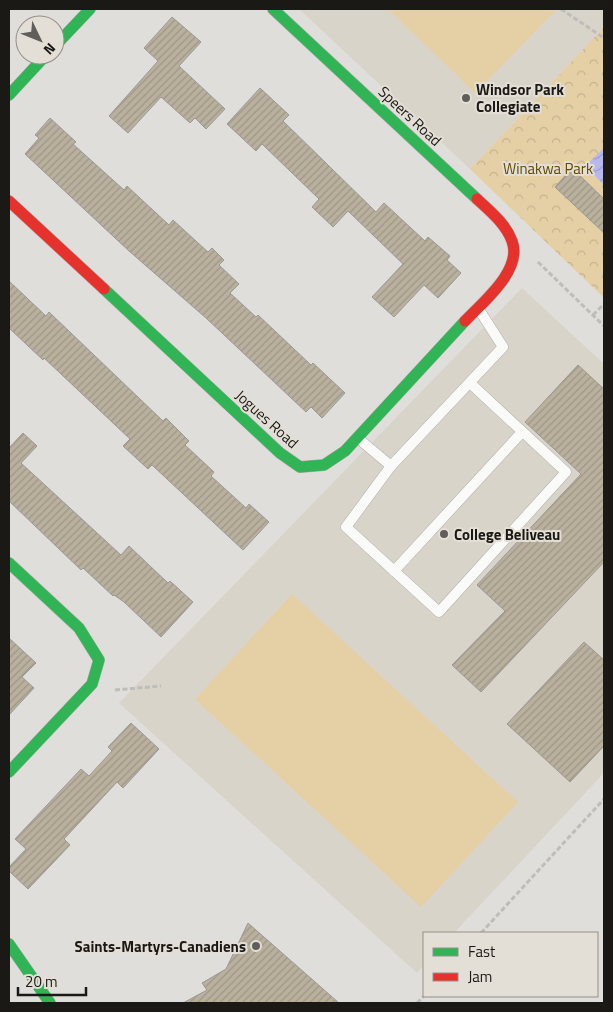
<svg xmlns="http://www.w3.org/2000/svg" width="613" height="1012" viewBox="0 0 613 1012" font-family="'Titillium Web',sans-serif">
  <style>
    .built { fill: #d9d4c9 }
    .forest { fill: url(#forest-crowns) }
    .pitch { fill: #e5d0a6 }
    .water { fill: url(#water-waves) }
    .building { fill: url(#building-hatch); stroke: #9b9996 }
    .lines { fill: none; stroke-linecap: round; stroke-linejoin: round }
    .lane-casing { stroke: #b1afac; stroke-width: 11 }
    .fast-casing { stroke: #b1afac; stroke-width: 12 }
    .jam-casing { stroke: #b1afac; stroke-width: 12 }
    .path { stroke: #bebdbb; stroke-width: 3; stroke-dasharray: 5 2.5; stroke-linecap: butt }
    .lane { stroke: #fafaf9; stroke-width: 10 }
    .fast { stroke: #30b455; stroke-width: 11 }
    .jam { stroke: #e5322d; stroke-width: 11 }
    .poi-dot { fill: #5f5e5b; stroke: #e4dfd6; stroke-width: 2 }
    .labels { text-anchor: middle; dominant-baseline: central; stroke-width: 4; stroke-linejoin: round; paint-order: stroke }
    .poi-label { font-size: 15px; font-weight: bold; fill: #1a1916; stroke: #e4dfd6; text-anchor: start }
    .street-label { font-size: 15px; fill: #1a1916; stroke: #e4dfd6 }
    .park-label { font-size: 15px; fill: #634800; stroke: #e4dfd6 }
  </style>
  <defs>
    <pattern id="forest-crowns" width="20" height="18" patternUnits="userSpaceOnUse" patternTransform="scale(1.25)"><rect width="20" height="18" fill="#e5d0a6"/><path d="M2 6a3 3 0 1 1 6 0M12 15a3 3 0 1 1 6 0" fill="none" stroke="#c4b28e"/></pattern>
    <pattern id="water-waves" width="16" height="10" patternUnits="userSpaceOnUse" patternTransform="scale(1.25)"><rect width="16" height="10" fill="#b8b8f0"/><path d="M0 5q4-4 8 0t8 0" fill="none" stroke="#9e9ecd"/></pattern>
    <pattern id="building-hatch" width="6" height="6" patternUnits="userSpaceOnUse" patternTransform="scale(1.25)"><rect width="6" height="6" fill="#b9b09e"/><path d="M-1 1l2-2M0 6l6-6M5 7l2-2" fill="none" stroke="#9e9787"/></pattern>
  </defs>
  <rect width="100%" height="100%" fill="#e0deda"/>
  <g class="built">
    <path d="M299,9H604V27L470,169Z"/>
    <path d="M522,288L604,364V773L454,933H424V965L417,973L119,703Z"/>
  </g>
  <path class="forest" d="M604,27V298L470,169Z"/>
  <g class="pitch">
    <path d="M388,9H557L475,93Z"/>
    <path d="M292,594L518,802L421,907L195,699Z"/>
  </g>
  <path class="water" d="M604,148V185L585,166Z"/>
  <g class="building">
    <path d="M172,17L201,42L179,66L225,109L206,129L195,118L190,123L161,97L128,133L109,116L158,61L144,48Z"/>
    <path d="M260,88L289,115L283,121L376,212L384,203L425,241L428,237L450,256L447,260L461,273L438,298L424,285L394,317L372,297L403,264L348,211L333,227L312,207L319,199L262,144L256,151L227,124Z"/>
    <path d="M50,118L76,142L73,144L124,190L127,186L169,225L173,220L208,252L212,248L224,260L219,265L239,284L230,293L256,317L258,315L311,365L313,363L345,393L322,418L311,407L306,412L206,318L129,251L25,154L39,138L35,135Z"/>
    <path d="M572,168L604,199V233L555,187Z"/>
    <path d="M9,281L46,316L49,312L163,421L166,418L189,441L185,445L214,472L211,476L246,508L249,504L269,522L243,550L152,465L148,469L123,446L130,439L44,358L43,360L9,328Z"/>
    <path d="M578,365L604,389V562L481,692L452,665L505,611L477,585L581,474L525,422Z"/>
    <path d="M23,433L37,446L21,463L121,555L129,546L168,583L170,581L193,602L161,637L124,602L114,595L113,596L83,568L81,570L9,501V448Z"/>
    <path d="M9,638L36,663L22,677L34,688L9,715Z"/>
    <path d="M584,642L604,660V746L570,782L507,724Z"/>
    <path d="M131,723L159,749L123,788L117,782L64,839L70,845L28,889L9,871V867L26,849L15,839L81,769L89,776L112,751L108,747Z"/>
    <path d="M248,923L339,1003H183L207,990L202,983L226,969Z"/>
  </g>
  <g class="lines">
    <g class="lane-casing">
      <g id="lane">
        <path d="M359,439L391,466L503,347L478,308"/>
        <path d="M391,466L346,527L439,612L566,472L470,383"/>
        <path d="M394,571L522,432"/>
      </g>
    </g>
    <g class="fast-casing">
      <g id="fast">
        <path d="M273,9L477,199"/>
        <path d="M55,46L90,9"/>
        <path d="M9,95L46,55"/>
        <path d="M104,289L280,453L300,467L324,465L345,451L465,321"/>
        <path d="M9,563L79,628L99,660L92,684L9,772"/>
        <path d="M9,944L50,1003"/>
      </g>
    </g>
    <g class="jam-casing">
      <g id="jam">
        <path d="M9,201L104,289"/>
        <path d="M465,321C483,302 523,270 512,241C506,224 490,211 477,199"/>
      </g>
    </g>
    <g class="path">
      <path d="M561,9L604,38"/>
      <path d="M538,262L604,326"/>
      <path d="M593,315L604,304"/>
      <path d="M115,690L161,686"/>
      <path d="M481,933L604,799"/>
      <path d="M417,1003L424,996"/>
    </g>
    <use href="#lane" class="lane"/>
    <use href="#fast" class="fast"/>
    <use href="#jam" class="jam"/>
  </g>
  <g class="poi-dot">
    <circle cx="466" cy="98" r="5"/>
    <circle cx="444" cy="534" r="5"/>
    <circle cx="256" cy="946" r="5"/>
  </g>
  <g class="labels">
    <g class="poi-label">
      <text x="476" y="89">Windsor Park<tspan x="476" dy="17">Collegiate</tspan></text>
      <text x="454" y="534">College Beliveau</text>
      <text x="246" y="946" text-anchor="end">Saints-Martyrs-Canadiens</text>
    </g>
    <g class="street-label">
      <text transform="translate(410 116) rotate(43)">Speers Road</text>
      <text transform="translate(267 419) rotate(42)">Jogues Road</text>
    </g>
    <g class="park-label">
      <text x="548" y="168">Winakwa Park</text>
    </g>
  </g>
  <rect width="613" height="1012" fill="none" stroke="#1a1916" stroke-width="20"/>
  <rect x="423" y="932" width="175" height="65" fill="#e4dfd6" stroke="#939089"/>
  <rect x="433" y="948" width="25" height="8" fill="#30b455" stroke="#939089"/>
  <text x="468" y="957" font-size="15" fill="#1a1916">Fast</text>
  <rect x="433" y="973" width="25" height="8" fill="#e5322d" stroke="#939089"/>
  <text x="468" y="982" font-size="15" fill="#1a1916">Jam</text>
  <g transform="translate(40 40) rotate(133)"><circle r="24" fill="#e4dfd6" stroke="#939089"/>
  <path d="M0-4L9 19L0 12L-9 19Z" fill="#5f5e5b"/>
  <text y="-8" font-size="14" font-weight="bold" text-anchor="middle" fill="#1a1916">N</text>
  </g>
  <path d="M18 987v8h68v-8" fill="none" stroke="#1a1916" stroke-width="2.5"/>
  <text x="25" y="987" font-size="15" fill="#1a1916" stroke="#e4dfd6" stroke-width="4" paint-order="stroke">20 m</text>
</svg>
